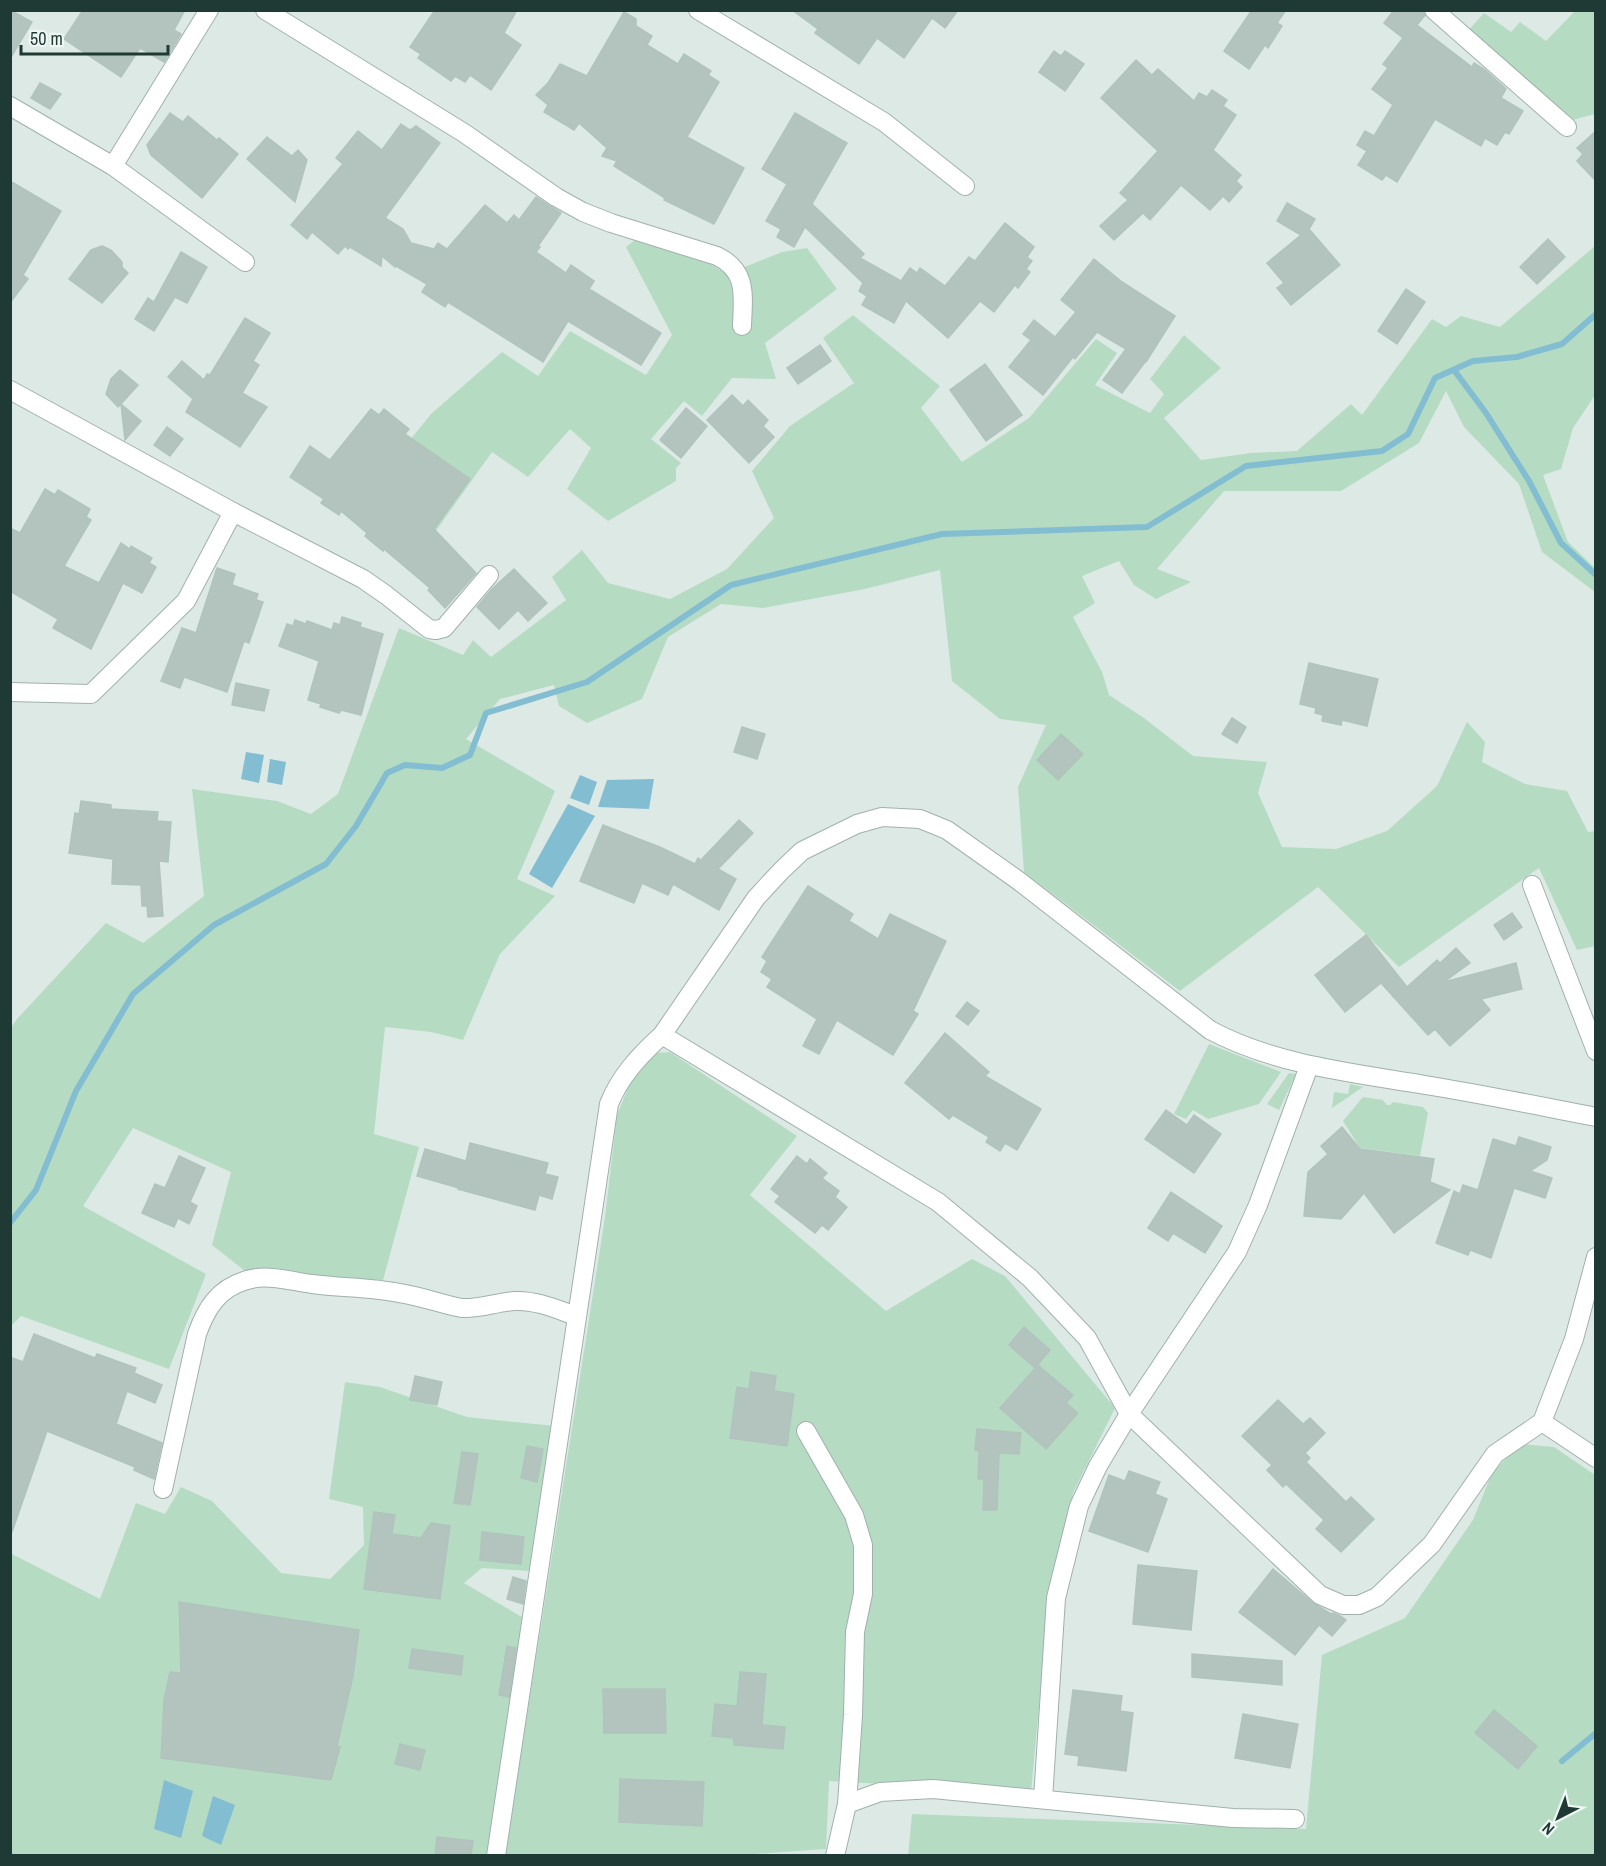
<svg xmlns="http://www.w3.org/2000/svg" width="1606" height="1866" viewBox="0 0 1606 1866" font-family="'Archivo Narrow',sans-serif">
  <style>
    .green { fill: #b5dcc3 }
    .water { fill: #83bdd1 }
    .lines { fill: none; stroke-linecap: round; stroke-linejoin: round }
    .stream { stroke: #83bdd1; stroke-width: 6 }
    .building { fill: #b3c4be; stroke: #b0c3bd; stroke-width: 1.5 }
    .street-casing { stroke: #a0b1ac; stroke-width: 20 }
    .street { stroke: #fff; stroke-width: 18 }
  </style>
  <rect width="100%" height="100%" fill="#dde9e5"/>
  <g class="green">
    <path d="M1575,11H1595V114L1572,120L1466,33L1484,13L1511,32L1520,22L1546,41Z"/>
    <path d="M636,239L702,259L727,274L782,252L807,248L837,289L765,343L776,379L732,378L702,416L684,401L651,439L681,463L676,468V481L608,521L567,489L591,448L570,429L528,477L492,452L435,532L377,481L431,414L502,352L538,376L570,331L646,375L672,335L626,247Z"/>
    <path d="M1595,246V395L1573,428L1561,469L1543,475L1568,542L1595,568V592L1542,552L1519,484L1464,427L1446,391L1419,443L1341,491H1224L1157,569L1191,582L1156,599L1134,585L1119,561L1082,576L1095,603L1073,617L1102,672L1109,695L1144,718L1193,756L1267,762L1258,793L1282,847L1336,849L1387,831L1437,786L1467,722L1485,742L1482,762L1525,784L1567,791L1588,832L1595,831V946L1577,950L1539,868L1399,967L1318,887L1180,991L1024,872L1018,787L1046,725L1000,719L952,681L940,570L865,589L763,608L721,604L668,637L642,699L587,723L559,706L554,685L500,699L466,739L555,791L517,879L555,896L500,954L463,1040L431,1032L385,1027L374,1134L419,1147L382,1284L245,1271L212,1245L231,1172L133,1128L83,1206L206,1274L169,1369L21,1316L11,1326V1028L17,1019L106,923L143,943L204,896L192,789L277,801L311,814L338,794L399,628L463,655L473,640L491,657L566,600L552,577L582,550L608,583L670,599L727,569L774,518L752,471L790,426L854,383L823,338L853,315L940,386L921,408L962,462L1029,418L1096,339L1117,353L1095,385L1150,413L1164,394L1150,379L1184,335L1221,368L1164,418L1201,460L1251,453L1297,451L1351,404L1362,415L1432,319L1446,327L1461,316L1500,327Z"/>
    <path d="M1209,1044L1281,1072L1259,1104L1208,1119L1193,1110L1186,1119L1174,1114Z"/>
    <path d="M670,1052L797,1136L750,1195L886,1311L972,1259L1005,1276L1115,1408L1073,1493L1046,1630L1031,1792L829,1781L826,1849L726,1856H505L605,1217L617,1115L632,1078L655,1053Z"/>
    <path d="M1289,1073L1296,1074L1279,1110L1267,1104Z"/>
    <path d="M1350,1084L1363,1087L1332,1108L1334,1092L1348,1094Z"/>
    <path d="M1363,1097L1383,1100L1387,1105H1390L1393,1102L1423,1107L1428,1113L1420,1156L1360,1148L1343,1121Z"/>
    <path d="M345,1382L380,1387L467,1417L555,1426L530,1571L482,1568L464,1583L527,1620L491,1855H11L10,1553L100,1599L136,1503L165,1514L181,1487L212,1501L281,1573L330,1579L364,1545L363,1507L329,1499Z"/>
    <path d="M1520,1444L1554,1447L1595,1475V1855L908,1856L912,1814L1306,1829L1322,1655L1405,1618L1473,1520L1492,1473Z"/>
  </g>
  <g class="water">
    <path d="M246,752L264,755L259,783L241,779Z"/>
    <path d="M270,759L286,762L282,785L267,782Z"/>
    <path d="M580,775L597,782L589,805L570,798Z"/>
    <path d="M654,779L649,809L598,807L607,780Z"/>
    <path d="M568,804L595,816L552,888L529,874Z"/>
    <path d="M164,1780L193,1791L181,1838L154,1829Z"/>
    <path d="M213,1796L235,1805L221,1845L202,1836Z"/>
  </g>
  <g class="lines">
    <g class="stream">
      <path d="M1454,370L1486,413L1529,481L1561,543L1596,575"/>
      <path d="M10,1223L36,1190L76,1091L133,994L214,925L326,864L356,826L387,773L405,765L442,768L470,755L486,713L587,682L731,585L942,534L1147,527L1246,466L1382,451L1408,434L1435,378L1473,361L1517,357L1562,344L1596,314"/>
      <path d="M1562,1761L1596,1733"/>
    </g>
  </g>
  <g class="building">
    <path d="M10,10L32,22L10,59Z"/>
    <path d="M83,10H185L174,30L181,34L164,62L140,48L121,77L64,39Z"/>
    <path d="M435,10H517L504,33L521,45L491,90L470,75L465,82L455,76L451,81L418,58L421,54L410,47Z"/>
    <path d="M792,10H958L945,28L932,18L904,58L877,38L859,64L815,33L818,29Z"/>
    <path d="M1252,10H1286L1277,23L1282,26L1268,48L1265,45L1249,69L1224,51Z"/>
    <path d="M1394,10H1423L1425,15L1417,25L1472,67L1474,63L1484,69L1506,89L1501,98L1523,111L1509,134L1505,132L1497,145L1485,138L1481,146L1435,119L1397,182L1386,175L1382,180L1358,165L1367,151L1357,145L1365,131L1374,136L1393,105L1372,89L1388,68L1383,64L1403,38L1384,23Z"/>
    <path d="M624,12L636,19V26L652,36L647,45L678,64L684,54L711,71L708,75L719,82L688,135L687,137L744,168L714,224L664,200L665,198L614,166L617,161L602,156L607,148L579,123L574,130L544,112L548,105L536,95L548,83L560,64L587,76Z"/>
    <path d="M1054,51L1061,56L1065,51L1084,64L1065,91L1039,72Z"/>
    <path d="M1136,60L1152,75L1158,69L1194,101L1199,93L1207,97L1212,90L1227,100L1223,106L1236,115L1213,150L1241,175L1236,181L1242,187L1229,202L1223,196L1210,210L1181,185L1150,220L1143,213L1114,240L1100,226L1128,200L1120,193L1158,151L1101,98Z"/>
    <path d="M40,83L61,94L50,109L31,98Z"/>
    <path d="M170,113L183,122L188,116L217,140L219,138L238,154L202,198L151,155L147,145Z"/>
    <path d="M795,113L847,143L812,204L864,254L860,258L901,281L910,268L917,273L920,268L945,286L969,257L975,261L1005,223L1034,247L1027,257L1032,261L1026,269L1030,272L1018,288L1015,285L994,312L980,301L948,338L906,301L894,323L862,305L867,296L859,291L863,283L805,227L794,247L777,237L781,229L766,221L787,184L762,169Z"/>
    <path d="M401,124L410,130L416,126L440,143L385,218L403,229L411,243L434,249L438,243L447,249L485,205L507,223L514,215L519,220L536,197L561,213L538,246L540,247L536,252L566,273L571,265L594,281L589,289L661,333L641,365L568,321L543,362L448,302L445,307L422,292L427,284L396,266L395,267L382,256L381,266L350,247L348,249L345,246L338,254L312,232L307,239L291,225L343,164L336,158L358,131L382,150Z"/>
    <path d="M1596,131V181L1577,161L1583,154L1577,148Z"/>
    <path d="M267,137L292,156L298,150L307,160L295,202L247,159Z"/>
    <path d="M10,181L61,211L23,275L28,279L10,303Z"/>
    <path d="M1287,203L1315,219L1309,229L1340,265L1291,305L1277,288L1284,283L1267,263L1301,235L1277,221Z"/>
    <path d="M1548,239L1565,257L1537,284L1520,267Z"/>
    <path d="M102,246L111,250L122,262V267L128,273L102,303L69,279L91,250Z"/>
    <path d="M181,252L207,267L187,303L175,297L154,331L135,319L148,298L154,302Z"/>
    <path d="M1094,259L1122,282L1175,316L1146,362H1145L1122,393L1103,380L1126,349L1097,332L1075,359L1073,357L1043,395L1009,367L1031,340L1023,334L1034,320L1055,337L1076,312L1061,300Z"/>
    <path d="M1406,289L1425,302L1397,344L1378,331Z"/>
    <path d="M245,318L270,333L253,361L259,365L242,393L267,407L240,447L186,412L193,399L168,377L182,361L204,380L207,374L210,375Z"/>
    <path d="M820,345L831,361L798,384L787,368Z"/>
    <path d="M985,364L1022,415L986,441L950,390Z"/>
    <path d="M120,370L138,385L121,404L141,421L125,440L121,404L118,407L106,394L111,379Z"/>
    <path d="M732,395L743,406L748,400L768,420L763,426L774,437L749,463L707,420Z"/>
    <path d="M686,408L707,426L681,458L660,440Z"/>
    <path d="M371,409L379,415L384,409L409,429L405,434L470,479L434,529L476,573L445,608L428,590L430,588L384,549L383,551L365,536L367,533L341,511L339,515L321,503L324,499L290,477L310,446L330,460Z"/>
    <path d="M167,427L183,439L170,456L154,445Z"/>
    <path d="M45,489L55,495L58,490L90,509L86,517L91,520L64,566L99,583L121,543L130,549L131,546L152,558L149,563L156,567L142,593L123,583L91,649L53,628L58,619L10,591V528L20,533Z"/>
    <path d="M217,568L235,574L232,585L258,594L256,600L263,602L249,643L244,641L227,692L184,677L180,688L161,681L182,628L196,633Z"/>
    <path d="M514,569L547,603L528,621L518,610L499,629L477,607L492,589Z"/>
    <path d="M342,617L361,623L360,627L383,634L361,715L341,710L339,713L320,707L321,704L308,700L319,661L279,646L287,624L293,626L295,620L306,624L307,621L332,630L334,623L340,625Z"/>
    <path d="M1309,663L1378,679L1367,726L1342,720L1341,725L1322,721L1323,715L1315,713L1316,708L1300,704Z"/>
    <path d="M236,683L269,690L264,711L232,705Z"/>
    <path d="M1232,718L1246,727L1237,743L1222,734Z"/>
    <path d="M742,727L765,734L757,759L734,752Z"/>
    <path d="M1061,734L1083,754L1058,780L1037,760Z"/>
    <path d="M81,801L111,805V809L158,812L157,821L171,822L168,862L159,861L163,916L148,917L147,906H142L141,885L112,884L113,859L69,853L75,813L79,814Z"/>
    <path d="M739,820L753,833L718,869L736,879L719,910L673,884L668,895L642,883L634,903L580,881L603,825L662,848L695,864L698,858L701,860Z"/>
    <path d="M808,886L853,914L849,921L878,939L890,914L946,941L913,1011L918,1014L893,1055L837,1020L819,1054L803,1046L817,1019L767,987L772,979L761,972L767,961L762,957Z"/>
    <path d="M1512,913L1522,927L1504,940L1494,925Z"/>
    <path d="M1366,935L1407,987L1437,960L1440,963L1456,948L1470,963L1444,982L1516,963L1522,989L1481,999L1490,1010L1450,1046L1435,1029L1428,1035L1381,983L1345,1012L1315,975Z"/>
    <path d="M967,1002L979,1011L968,1025L956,1016Z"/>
    <path d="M945,1033L989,1072L985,1076L1041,1109L1017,1150L1005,1143L1000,1151L986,1142L989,1137L953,1115L949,1119L905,1083Z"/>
    <path d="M1166,1110L1187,1125L1194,1115L1221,1134L1194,1173L1145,1139Z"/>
    <path d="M1342,1127L1360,1149L1434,1159L1430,1182L1450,1190L1394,1233L1364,1193L1341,1219L1304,1216L1308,1172L1328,1154L1321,1146Z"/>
    <path d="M1519,1137L1551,1147L1547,1160L1530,1171L1552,1178L1545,1198L1514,1188L1491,1258L1470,1250L1468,1255L1436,1243L1454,1191L1460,1194L1463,1185L1478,1190L1493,1139L1516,1146Z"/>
    <path d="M470,1143L548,1163L545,1174L558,1177L552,1199L539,1195L535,1210L458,1189L459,1188L417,1176L425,1149L466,1161Z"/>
    <path d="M179,1156L205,1168L190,1202L197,1206L189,1224L178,1218L174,1227L142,1213L155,1184L165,1188Z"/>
    <path d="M797,1156L807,1164L810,1159L827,1173L822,1178L839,1191L835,1197L847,1207L828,1230L822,1225L815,1233L775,1202L780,1196L771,1189Z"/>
    <path d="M1171,1192L1222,1226L1205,1253L1173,1233L1168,1241L1148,1228Z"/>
    <path d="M1024,1327L1050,1350L1035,1368L1009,1345Z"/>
    <path d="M34,1334L95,1358L97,1354L136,1368L134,1373L162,1385L155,1403L127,1391L116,1424L162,1443L154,1479L134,1470L135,1467L47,1431L12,1532L10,1531V1357L23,1362Z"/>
    <path d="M1038,1365L1073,1395L1066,1403L1078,1413L1046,1449L1000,1408Z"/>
    <path d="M751,1372L776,1376L774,1391L794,1394L787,1446L730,1438L737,1387L749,1389Z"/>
    <path d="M415,1376L442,1382L437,1405L410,1400Z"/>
    <path d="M1278,1400L1303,1424L1310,1418L1325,1433L1305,1453L1310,1458L1306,1462L1346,1502L1351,1497L1374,1519L1341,1552L1316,1529L1324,1520L1286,1484L1283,1487L1267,1470L1272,1465L1242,1436Z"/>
    <path d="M977,1429L1021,1433L1019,1454L999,1453L997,1510H983L984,1479H978L979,1451L975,1450Z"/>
    <path d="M527,1446L543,1449L537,1482L521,1478Z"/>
    <path d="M462,1452L478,1454L470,1505L454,1503Z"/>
    <path d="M1129,1471L1160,1482L1155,1494L1167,1499L1148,1552L1089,1531L1109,1475L1125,1481Z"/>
    <path d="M374,1512L395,1515L392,1534L421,1538L431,1523L450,1526L440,1599L364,1589Z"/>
    <path d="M482,1532L524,1537L521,1564L480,1560Z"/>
    <path d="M1138,1565L1197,1571L1191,1630L1133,1624Z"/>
    <path d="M1273,1569L1313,1603L1331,1614L1333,1613L1340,1616L1346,1620L1332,1636L1319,1625L1295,1655L1239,1612Z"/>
    <path d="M513,1577L526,1581L523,1604L507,1599Z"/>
    <path d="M179,1602L359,1630L353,1676L337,1746L340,1747L331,1780L161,1758L164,1700L170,1672L181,1673Z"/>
    <path d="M507,1646L516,1648L509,1697L499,1695Z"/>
    <path d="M412,1649L463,1656L461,1675L409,1668Z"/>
    <path d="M1192,1654L1282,1661V1685L1192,1677Z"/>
    <path d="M740,1672L766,1674L762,1725L785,1727L783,1749L734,1745V1738L712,1736L715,1704L737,1706Z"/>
    <path d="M603,1689H665L666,1733H604Z"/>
    <path d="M1073,1690L1122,1696L1120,1711L1133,1713L1126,1771L1078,1765L1079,1756L1065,1754Z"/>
    <path d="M1494,1710L1537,1746L1518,1769L1475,1733Z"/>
    <path d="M1243,1714L1298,1724L1290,1768L1235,1758Z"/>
    <path d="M400,1744L425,1750L420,1770L395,1764Z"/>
    <path d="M620,1779L704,1782L702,1826L619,1822Z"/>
    <path d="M437,1837L473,1841L471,1856H435Z"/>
  </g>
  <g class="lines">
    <g class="street-casing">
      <g id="street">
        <path d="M265,10L464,133L556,197L583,212L611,223L717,256C748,271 743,296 742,326"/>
        <path d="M698,10L884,122L965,186"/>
        <path d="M1434,10L1567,127"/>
        <path d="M10,106L113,166L245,262"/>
        <path d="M113,166L209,10"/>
        <path d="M10,390L233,512L363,579L386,595L429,629L436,630L444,628L489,575"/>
        <path d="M10,692L91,694L186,601L233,512"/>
        <path d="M1532,885L1596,1051"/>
        <path d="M662,1035L938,1202L1030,1278L1087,1338L1129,1414L1320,1595L1343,1605H1359L1377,1597L1432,1544L1495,1454L1542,1422L1574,1339L1596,1257"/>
        <path d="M1542,1422L1596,1458"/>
        <path d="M806,1431L854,1515L863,1545V1594L855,1632L853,1715L847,1804L835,1856"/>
        <path d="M163,1489L197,1334C206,1309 218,1289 244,1281C266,1273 289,1281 312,1284C341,1288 371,1287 399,1293C420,1296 441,1304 462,1308C480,1309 497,1302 515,1301C536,1300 556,1309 576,1316"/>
        <path d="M1043,1799L1056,1598L1079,1506L1098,1466L1129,1414L1237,1252L1258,1205L1309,1066"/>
        <path d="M847,1804L880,1792L933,1789L1233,1818L1295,1819"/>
        <path d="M496,1856L609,1104C620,1076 640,1055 662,1035L756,898L781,871L802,851L857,824L882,817L920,819L947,830L1019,881L1210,1030C1275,1065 1354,1073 1425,1085C1482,1094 1539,1106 1596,1117"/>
      </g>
    </g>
    <use href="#street" class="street"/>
  </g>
  <rect width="1606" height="1866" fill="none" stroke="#1f3934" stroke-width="24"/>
  <g transform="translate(1558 1818) rotate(222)" stroke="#edf6f3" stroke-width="4.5" paint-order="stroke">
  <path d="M0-4.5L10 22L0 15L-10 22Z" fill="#1f3934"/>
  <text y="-9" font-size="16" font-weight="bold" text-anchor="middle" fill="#1f3934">N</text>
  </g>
  <path d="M21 45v9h147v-9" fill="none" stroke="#1f3934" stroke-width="3"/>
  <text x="30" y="45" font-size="18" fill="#1f3934" stroke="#edf6f3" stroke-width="4.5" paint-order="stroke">50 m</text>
</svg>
